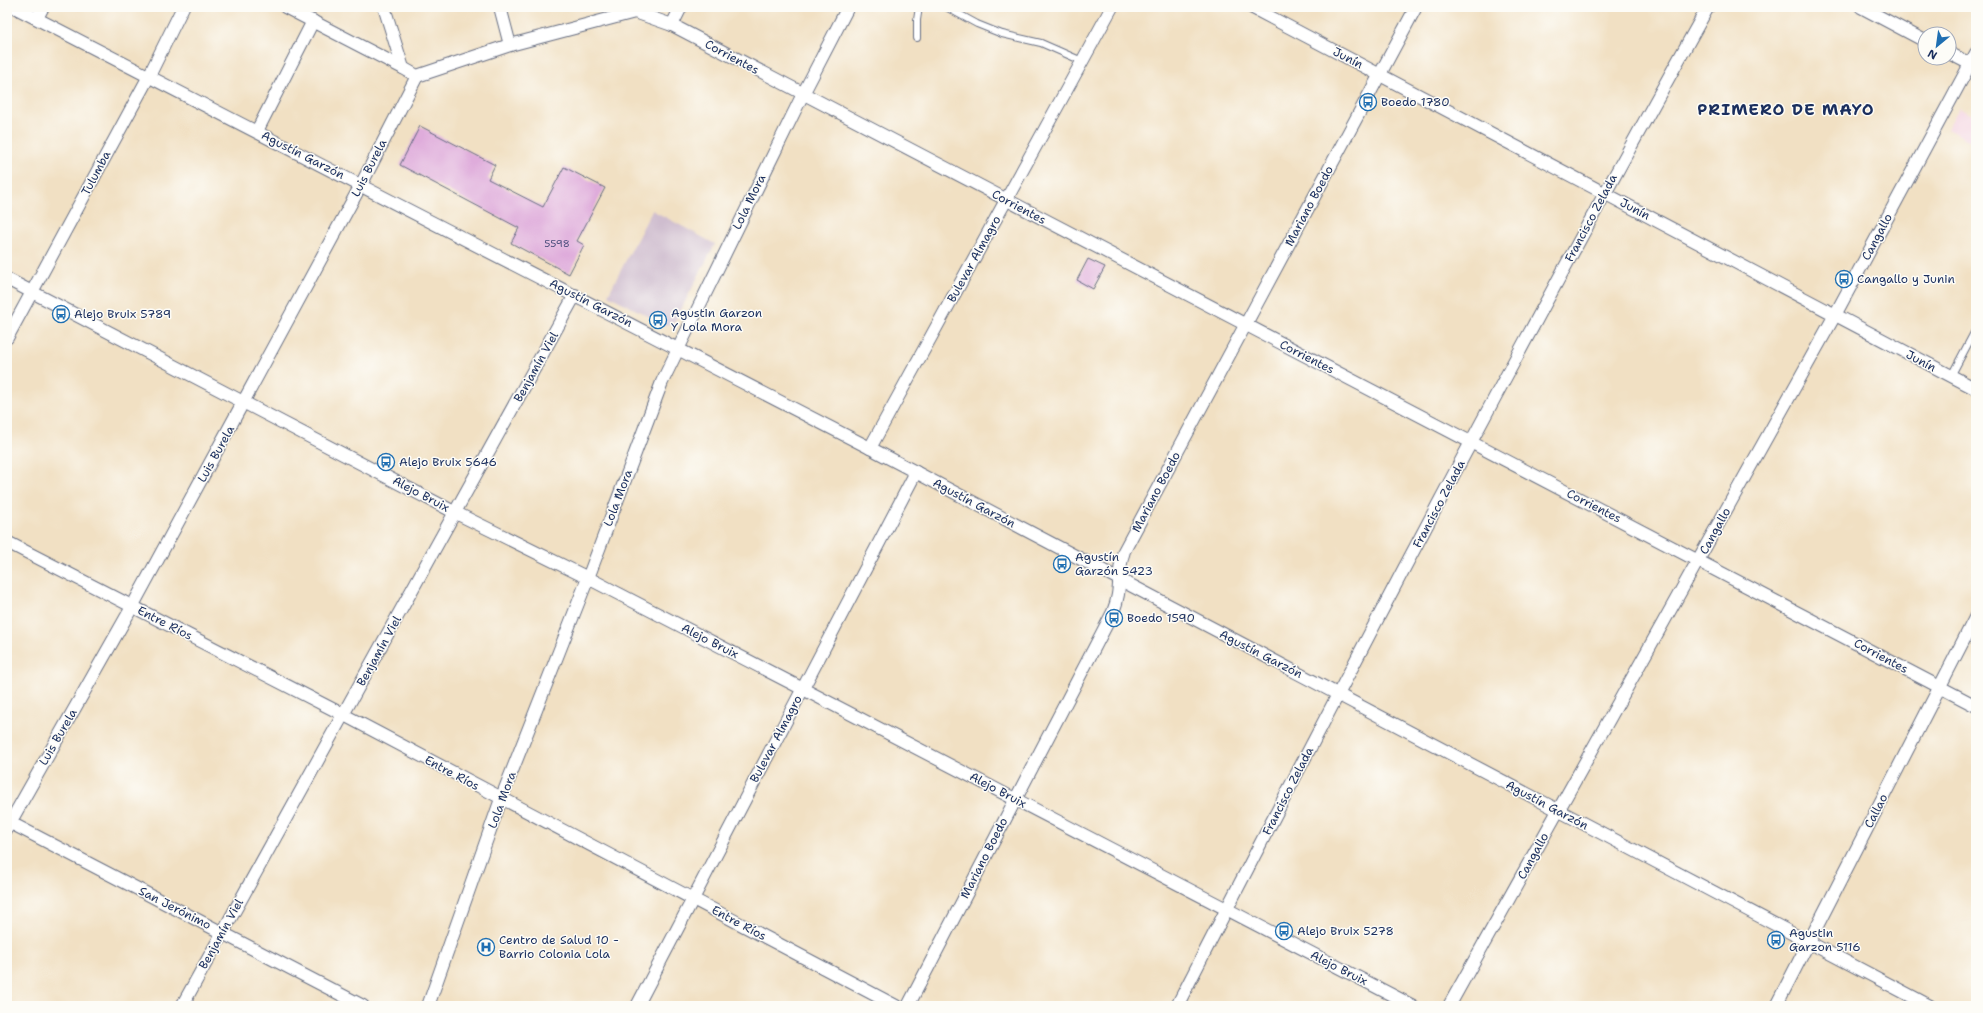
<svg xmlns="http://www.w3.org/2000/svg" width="1983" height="1013" viewBox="0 0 1983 1013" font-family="'Shantell Sans',sans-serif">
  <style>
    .built { fill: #f3cfe0 }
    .industrial { fill: #cfbdcf }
    .building { fill: #dfacdb }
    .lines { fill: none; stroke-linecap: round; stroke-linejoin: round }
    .lane-casing { stroke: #666d81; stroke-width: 8 }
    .street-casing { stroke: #666d81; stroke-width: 14 }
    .lane { stroke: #fff; stroke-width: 6 }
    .street { stroke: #fff; stroke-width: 12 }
    .labels { text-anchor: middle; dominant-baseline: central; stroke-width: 3; stroke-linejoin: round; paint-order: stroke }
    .number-label { font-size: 10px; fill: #4c4e7d }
    .street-label { font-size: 12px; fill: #1b2f5e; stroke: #fdfcf7 }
    .poi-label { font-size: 12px; fill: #1b2f5e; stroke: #fdfcf7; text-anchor: start }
    .district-label { font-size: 16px; font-weight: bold; letter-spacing: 1px; fill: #1b2f5e; stroke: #fdfcf7 }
  </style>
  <rect width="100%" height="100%" fill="#fdfcf7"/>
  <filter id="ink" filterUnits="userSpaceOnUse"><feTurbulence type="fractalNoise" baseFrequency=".025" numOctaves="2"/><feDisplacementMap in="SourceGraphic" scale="8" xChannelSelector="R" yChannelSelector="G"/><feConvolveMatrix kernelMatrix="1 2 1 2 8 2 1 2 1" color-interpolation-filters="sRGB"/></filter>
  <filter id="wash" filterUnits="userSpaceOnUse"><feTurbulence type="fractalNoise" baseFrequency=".012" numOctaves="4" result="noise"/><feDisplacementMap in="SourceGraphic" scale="16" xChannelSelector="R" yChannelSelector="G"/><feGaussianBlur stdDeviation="0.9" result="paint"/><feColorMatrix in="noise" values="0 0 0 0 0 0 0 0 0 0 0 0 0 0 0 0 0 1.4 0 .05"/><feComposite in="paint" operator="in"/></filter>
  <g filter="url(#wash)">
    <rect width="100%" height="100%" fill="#f1e0c3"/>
    <path class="built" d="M1959,108L1972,115L1976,108V144L1947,129Z"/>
    <path class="industrial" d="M652,210L715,244L674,323L665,325L608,295Z"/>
    <g id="blocks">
      <g class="building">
        <path d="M420,126L495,165L488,179L543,207L564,167L605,188L577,241L584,245L569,274L511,243L519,228L400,165Z"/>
        <path d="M1088,259L1105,267L1093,289L1077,280Z"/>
      </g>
    </g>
  </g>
  <g filter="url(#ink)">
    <use href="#blocks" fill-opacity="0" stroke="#666d81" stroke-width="1"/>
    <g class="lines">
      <g class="lane-casing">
        <g id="lane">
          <path d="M946,7L977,24L1002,34L1041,43L1082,61"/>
          <path d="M917,38V20L919,7"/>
          <path d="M1951,376L1976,329"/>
        </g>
      </g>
      <g class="street-casing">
        <g id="street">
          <path d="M14,7L870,448L1930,1006"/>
          <path d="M285,7L403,68"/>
          <path d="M384,7L403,68L417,76L510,45L635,12"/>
          <path d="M500,7L510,45"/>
          <path d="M1251,7L1976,389"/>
          <path d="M1861,7L1925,41"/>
          <path d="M635,12L672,25L1976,706"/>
          <path d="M37,18L43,7"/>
          <path d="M672,25L681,7"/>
          <path d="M1949,53L1976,67"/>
          <path d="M257,131L313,21"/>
          <path d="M7,279L456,513L588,578L803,689L1413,1006"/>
          <path d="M7,338L149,76L183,7"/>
          <path d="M870,448L1112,7"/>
          <path d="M7,542L344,715L896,1006"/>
          <path d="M7,821L363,1006"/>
          <path d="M7,828L132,607L361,185L417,76"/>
          <path d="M182,1006L575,295"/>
          <path d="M428,1006L501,799L588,578L662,382L803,94L848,7"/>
          <path d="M637,1006L916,472"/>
          <path d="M908,1006L1113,612C1123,588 1116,574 1124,551L1416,7"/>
          <path d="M1177,1006C1349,670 1524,336 1708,7"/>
          <path d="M1449,1006L1835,315L1976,53"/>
          <path d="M1776,1006L1976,616"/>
        </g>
      </g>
      <use href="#lane" class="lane"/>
      <use href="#street" class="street"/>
    </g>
  </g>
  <defs>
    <g id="bus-ring" transform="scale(0.9)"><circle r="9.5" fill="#fdfcf7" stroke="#1f6fb2" stroke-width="1.5"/><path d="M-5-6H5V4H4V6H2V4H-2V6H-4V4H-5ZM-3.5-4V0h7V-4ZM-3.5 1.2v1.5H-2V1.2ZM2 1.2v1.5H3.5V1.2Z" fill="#1f6fb2"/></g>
    <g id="hospital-ring" transform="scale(0.9)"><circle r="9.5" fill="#fdfcf7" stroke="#1f6fb2" stroke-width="1.5"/><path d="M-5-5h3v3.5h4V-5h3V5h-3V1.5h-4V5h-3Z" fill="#1f6fb2"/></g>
  </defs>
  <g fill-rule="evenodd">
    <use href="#bus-ring" x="1368" y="102"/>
    <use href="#bus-ring" x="1844" y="279"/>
    <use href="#bus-ring" x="61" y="314"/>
    <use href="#bus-ring" x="658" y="320"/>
    <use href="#bus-ring" x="386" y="462"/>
    <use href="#bus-ring" x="1062" y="564"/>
    <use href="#bus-ring" x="1114" y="618"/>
    <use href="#bus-ring" x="1284" y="931"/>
    <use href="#bus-ring" x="1776" y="940"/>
    <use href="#hospital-ring" x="486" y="947"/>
  </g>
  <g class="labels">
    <g class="number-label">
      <text x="557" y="243">5598</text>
    </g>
    <g class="street-label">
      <text transform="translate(732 57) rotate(28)">Corrientes</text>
      <text transform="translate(1348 58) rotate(27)">Junín</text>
      <text transform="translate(303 155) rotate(27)">Agustín Garzón</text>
      <text transform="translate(369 168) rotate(-63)">Luis Burela</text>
      <text transform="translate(96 173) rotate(-62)">Tulumba</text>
      <text transform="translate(749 202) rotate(-64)">Lola Mora</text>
      <text transform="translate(1309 206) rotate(-62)">Mariano Boedo</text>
      <text transform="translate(1019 207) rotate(28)">Corrientes</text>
      <text transform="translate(1635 209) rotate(28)">Junín</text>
      <text transform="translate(1591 218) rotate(-62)">Francisco Zelada</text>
      <text transform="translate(1877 237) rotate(-62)">Cangallo</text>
      <text transform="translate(974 259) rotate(-61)">Bulevar Almagro</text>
      <text transform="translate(591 303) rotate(27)">Agustín Garzón</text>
      <text transform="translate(1307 357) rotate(27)">Corrientes</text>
      <text transform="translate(1921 361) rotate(28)">Junín</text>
      <text transform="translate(536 367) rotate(-61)">Benjamín Viel</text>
      <text transform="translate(216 454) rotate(-61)">Luis Burela</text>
      <text transform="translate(1156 492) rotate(-62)">Mariano Boedo</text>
      <text transform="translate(421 494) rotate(28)">Alejo Bruix</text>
      <text transform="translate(618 498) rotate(-69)">Lola Mora</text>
      <text transform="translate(974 503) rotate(28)">Agustín Garzón</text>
      <text transform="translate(1439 504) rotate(-62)">Francisco Zelada</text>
      <text transform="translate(1594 506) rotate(27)">Corrientes</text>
      <text transform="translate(1715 531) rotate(-61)">Cangallo</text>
      <text transform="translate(165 623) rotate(27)">Entre Ríos</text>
      <text transform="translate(710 641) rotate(27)">Alejo Bruix</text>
      <text transform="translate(379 651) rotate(-61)">Benjamín Viel</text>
      <text transform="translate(1261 654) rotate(27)">Agustín Garzón</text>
      <text transform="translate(1881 656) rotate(28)">Corrientes</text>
      <text transform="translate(58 737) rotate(-60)">Luis Burela</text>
      <text transform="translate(776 739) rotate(-62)">Bulevar Almagro</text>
      <text transform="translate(452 773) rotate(28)">Entre Ríos</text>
      <text transform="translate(998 790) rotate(28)">Alejo Bruix</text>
      <text transform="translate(1288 791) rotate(-63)">Francisco Zelada</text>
      <text transform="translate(502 800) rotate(-70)">Lola Mora</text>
      <text transform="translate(1547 805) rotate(28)">Agustín Garzón</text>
      <text transform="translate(1876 811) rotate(-63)">Callao</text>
      <text transform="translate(1533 856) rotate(-61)">Cangallo</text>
      <text transform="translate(984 858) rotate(-63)">Mariano Boedo</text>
      <text transform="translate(175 908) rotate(27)">San Jerónimo</text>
      <text transform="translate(739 923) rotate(28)">Entre Ríos</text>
      <text transform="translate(221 934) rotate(-61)">Benjamín Viel</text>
      <text transform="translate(1339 968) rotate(27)">Alejo Bruix</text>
    </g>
    <g class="poi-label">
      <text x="1381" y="102">Boedo 1780</text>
      <text x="1857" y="279">Cangallo y Junin</text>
      <text x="671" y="313">Agustin Garzon<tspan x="671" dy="14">Y Lola Mora</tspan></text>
      <text x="74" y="314">Alejo Bruix 5789</text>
      <text x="399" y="462">Alejo Bruix 5646</text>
      <text x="1075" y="557">Agustín<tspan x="1075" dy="14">Garzón 5423</tspan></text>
      <text x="1127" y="618">Boedo 1590</text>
      <text x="1297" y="931">Alejo Bruix 5278</text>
      <text x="1789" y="933">Agustin<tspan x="1789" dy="14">Garzon 5116</tspan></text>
      <text x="499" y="940">Centro de Salud 10 -<tspan x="499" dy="14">Barrio Colonia Lola</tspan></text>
    </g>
    <g class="district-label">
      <text x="1786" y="109">PRIMERO DE MAYO</text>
    </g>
  </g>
  <rect width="1983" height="1013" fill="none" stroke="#fdfcf7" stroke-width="24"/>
  <g transform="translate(1937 46) rotate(209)"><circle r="19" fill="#fdfcf7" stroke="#a3aaba"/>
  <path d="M0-3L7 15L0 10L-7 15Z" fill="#1f6fb2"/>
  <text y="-6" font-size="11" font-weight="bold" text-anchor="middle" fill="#1b2f5e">N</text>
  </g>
</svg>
